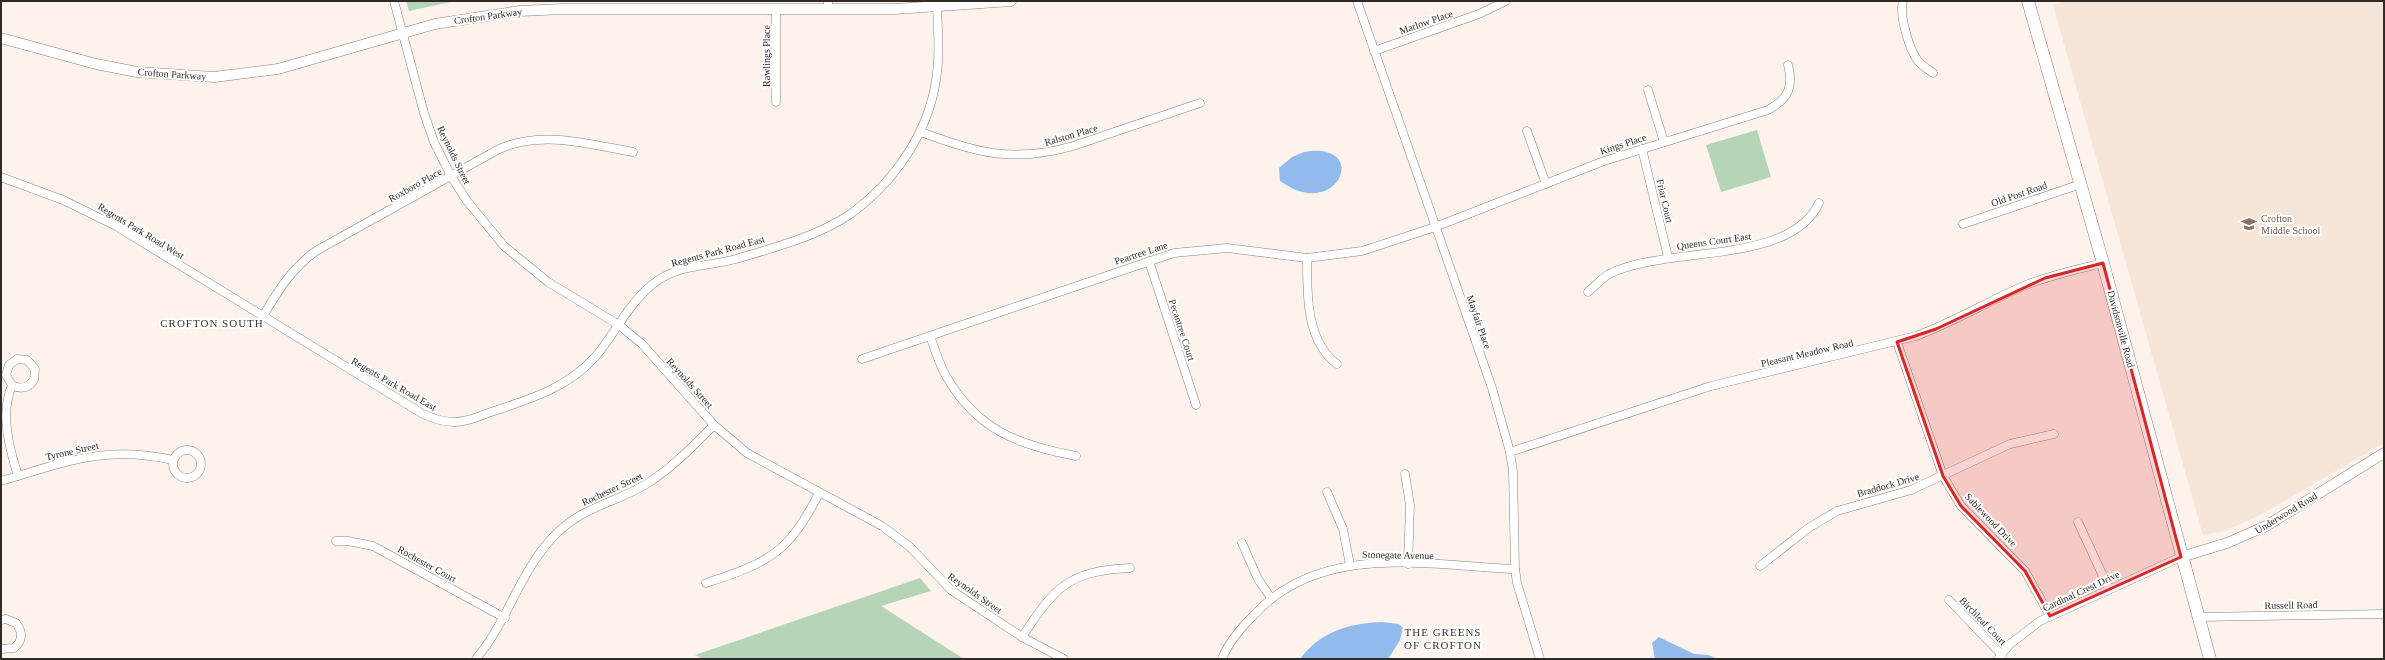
<svg xmlns="http://www.w3.org/2000/svg" width="2385" height="660" viewBox="0 0 2385 660" font-family="'Times New Roman',serif">
  <style>
    .built { fill: #f6e5d9 }
    .green { fill: #b6d4b8 }
    .water { fill: #92bbed }
    .lines { fill: none; stroke-linecap: round; stroke-linejoin: round }
    .minor-casing { stroke: #8b827c; stroke-width: 9 }
    .tertiary-casing { stroke: #8b827c; stroke-width: 11 }
    .secondary-casing { stroke: #8b827c; stroke-width: 13 }
    .minor { stroke: #fff; stroke-width: 8 }
    .tertiary { stroke: #fff; stroke-width: 10 }
    .secondary { stroke: #fff; stroke-width: 12 }
    .marked { fill: #d62828; fill-opacity: 0.2; stroke: #d62828; stroke-width: 3; stroke-linejoin: round }
    .labels { text-anchor: middle; dominant-baseline: central; stroke-width: 4; stroke-linejoin: round; paint-order: stroke }
    .street-label { font-size: 10px; fill: #2e2b28; stroke: #fff }
    .education-label { font-size: 10px; fill: #785e54; stroke: #fff; text-anchor: start }
    .neighbourhood-label { font-size: 11px; letter-spacing: 1px; fill: #3c342f; stroke: #fff }
  </style>
  <rect width="100%" height="100%" fill="#fdf3ec"/>
  <path class="built" d="M2066,1L2384,2V443L2260,515L2225,531L2203,535L2053,5Z"/>
  <g class="green">
    <path d="M406,1H455L409,11Z"/>
    <path d="M1757,130L1771,177L1721,192L1706,145Z"/>
    <path d="M920,578L931,591L881,606L964,659H703L695,655Z"/>
  </g>
  <g class="water">
    <path d="M1304,152C1311,151 1319,150 1326,152C1362,160 1331,218 1280,181L1279,168L1292,157Z"/>
    <path d="M1382,622L1399,624L1403,628L1400,640L1388,659H1300C1319,632 1350,623 1382,622Z"/>
    <path d="M1659,637L1694,654L1708,655L1718,659H1655L1652,643Z"/>
  </g>
  <g class="lines">
    <g class="minor-casing">
      <g id="minor">
        <path d="M394,1L424,113L434,142L451,176L467,201L504,246L548,282L619,325L642,344L714,425L747,453L882,526L910,547L951,590L1022,637L1064,659"/>
        <path d="M828,1V9"/>
        <path d="M1357,1L1492,388L1510,452L1513,472L1515,569L1517,583L1540,659"/>
        <path d="M1903,1C1899,15 1909,49 1918,61C1922,66 1928,69 1933,73"/>
        <path d="M1374,51L1479,14L1506,1"/>
        <path d="M1648,90L1664,142"/>
        <path d="M776,102V9"/>
        <path d="M1527,131L1546,184"/>
        <path d="M921,132C976,153 1014,163 1073,146L1200,103"/>
        <path d="M1642,149L1668,257"/>
        <path d="M1,177L63,200L116,226L423,414C436,420 449,424 463,421C473,420 484,414 494,411C531,399 569,387 596,356C615,333 629,303 653,284C677,264 707,267 736,259C773,248 819,236 852,213C895,181 928,133 936,80C940,56 938,31 937,7"/>
        <path d="M1963,224L2081,184"/>
        <path d="M1307,258C1307,294 1306,341 1337,364"/>
        <path d="M1149,261L1196,405"/>
        <path d="M1588,292C1595,286 1601,279 1609,274C1666,245 1790,266 1819,203"/>
        <path d="M263,316C278,291 291,269 316,251L499,149C543,130 588,144 633,152"/>
        <path d="M930,336C935,349 939,364 946,376C977,430 1018,445 1076,456"/>
        <path d="M1897,342L1943,476L1961,506L2025,571L2050,616"/>
        <path d="M862,359L1174,253L1227,248L1307,258L1362,251L1435,227L1604,161L1768,110C1788,99 1794,87 1788,65"/>
        <path d="M12,385L6,375L9,365L17,359L27,360L35,369L34,380C28,388 21,390 12,385C0,414 9,447 18,476"/>
        <circle cx="187" cy="464" r="14"/>
        <path d="M1510,452L1711,386L1916,336C1952,323 1985,303 2021,287C2047,276 2075,270 2103,263"/>
        <path d="M1405,474L1410,505L1408,564"/>
        <path d="M1,481C66,462 104,445 173,460"/>
        <path d="M1327,492L1343,529L1350,565"/>
        <path d="M2078,522L2109,589"/>
        <path d="M336,541H348L373,546L505,618"/>
        <path d="M1242,543L1258,579L1271,598"/>
        <path d="M1760,566L1810,527L1837,511L1911,490L2010,444L2054,434"/>
        <path d="M706,583C768,563 789,553 819,493"/>
        <path d="M1949,600L2002,655"/>
        <path d="M2198,617L2384,614"/>
        <path d="M1,620L6,619L16,623C23,632 23,641 14,648L1,649"/>
        <path d="M1022,637C1055,587 1068,571 1130,568"/>
        <path d="M476,659C509,620 521,567 558,532C587,505 616,503 648,483C673,467 693,446 714,425"/>
        <path d="M1222,659C1228,643 1240,629 1252,617C1319,542 1425,565 1515,569"/>
        <path d="M1998,659L2010,644L2040,621L2181,557"/>
      </g>
    </g>
    <g class="tertiary-casing">
      <g id="tertiary">
        <path d="M1,38L96,64L137,72L214,77L278,69L435,24L520,11L563,9H895L1011,1"/>
        <path d="M2181,557L2227,543L2266,526L2384,453"/>
      </g>
    </g>
    <g class="secondary-casing">
      <path id="secondary" d="M2028,1L2103,263L2210,659"/>
    </g>
    <use href="#minor" class="minor"/>
    <use href="#tertiary" class="tertiary"/>
    <use href="#secondary" class="secondary"/>
  </g>
  <path class="marked" d="M2103,263L2181,557L2050,616L2025,571L1961,506L1943,476L1897,342L1936,329L2045,278Z"/>
  <defs>
    <g id="school-bare" transform="scale(1.2)"><path d="M0-5L7-2L0 1L-7-2ZM-4 1L0 2.5L4 1V4Q0 6-4 4Z" fill="#8d6e63" stroke="#fff" stroke-width="2.5" paint-order="stroke"/></g>
  </defs>
  <g fill-rule="evenodd">
    <use href="#school-bare" x="2249" y="224"/>
  </g>
  <g class="labels">
    <g class="street-label">
      <text transform="translate(488 16) rotate(-8)">Crofton Parkway</text>
      <text transform="translate(1426 22) rotate(-19)">Marlow Place</text>
      <text transform="translate(766 56) rotate(-90)">Rawlings Place</text>
      <text transform="translate(172 74) rotate(4)">Crofton Parkway</text>
      <text transform="translate(1071 135) rotate(-16)">Ralston Place</text>
      <text transform="translate(1623 144) rotate(-18)">Kings Place</text>
      <text transform="translate(454 155) rotate(64)">Reynolds Street</text>
      <text transform="translate(415 185) rotate(-29)">Roxboro Place</text>
      <text transform="translate(2019 194) rotate(-19)">Old Post Road</text>
      <text transform="translate(1665 201) rotate(77)">Friar Court</text>
      <text transform="translate(141 231) rotate(31)">Regents Park Road West</text>
      <text transform="translate(1714 241) rotate(-8)">Queens Court East</text>
      <text transform="translate(718 251) rotate(-15)">Regents Park Road East</text>
      <text transform="translate(1141 253) rotate(-18)">Peartree Lane</text>
      <text transform="translate(1479 322) rotate(71)">Mayfair Place</text>
      <text transform="translate(2121 329) rotate(75)">Davidsonville Road</text>
      <text transform="translate(1182 330) rotate(72)">Pecantree Court</text>
      <text transform="translate(1807 353) rotate(-13)">Pleasant Meadow Road</text>
      <text transform="translate(690 383) rotate(48)">Reynolds Street</text>
      <text transform="translate(394 384) rotate(30)">Regents Park Road East</text>
      <text transform="translate(72 451) rotate(-13)">Tyrone Street</text>
      <text transform="translate(1888 485) rotate(-16)">Braddock Drive</text>
      <text transform="translate(612 489) rotate(-25)">Rochester Street</text>
      <text transform="translate(2286 513) rotate(-31)">Underwood Road</text>
      <text transform="translate(1991 520) rotate(46)">Sablewood Drive</text>
      <text transform="translate(1398 555) rotate(1)">Stonegate Avenue</text>
      <text transform="translate(427 564) rotate(29)">Rochester Court</text>
      <text transform="translate(2081 591) rotate(-25)">Cardinal Crest Drive</text>
      <text transform="translate(975 593) rotate(35)">Reynolds Street</text>
      <text transform="translate(2291 605) rotate(-1)">Russell Road</text>
      <text transform="translate(1983 621) rotate(46)">Birchleaf Court</text>
    </g>
    <g class="education-label">
      <text x="2261" y="218">Crofton<tspan x="2261" dy="12">Middle School</tspan></text>
    </g>
    <g class="neighbourhood-label">
      <text x="212" y="323">CROFTON SOUTH</text>
      <text x="1443" y="632">THE GREENS<tspan x="1443" dy="13">OF CROFTON</tspan></text>
    </g>
  </g>
  <rect width="2385" height="660" fill="none" stroke="#2e2b28" stroke-width="4"/>
</svg>
